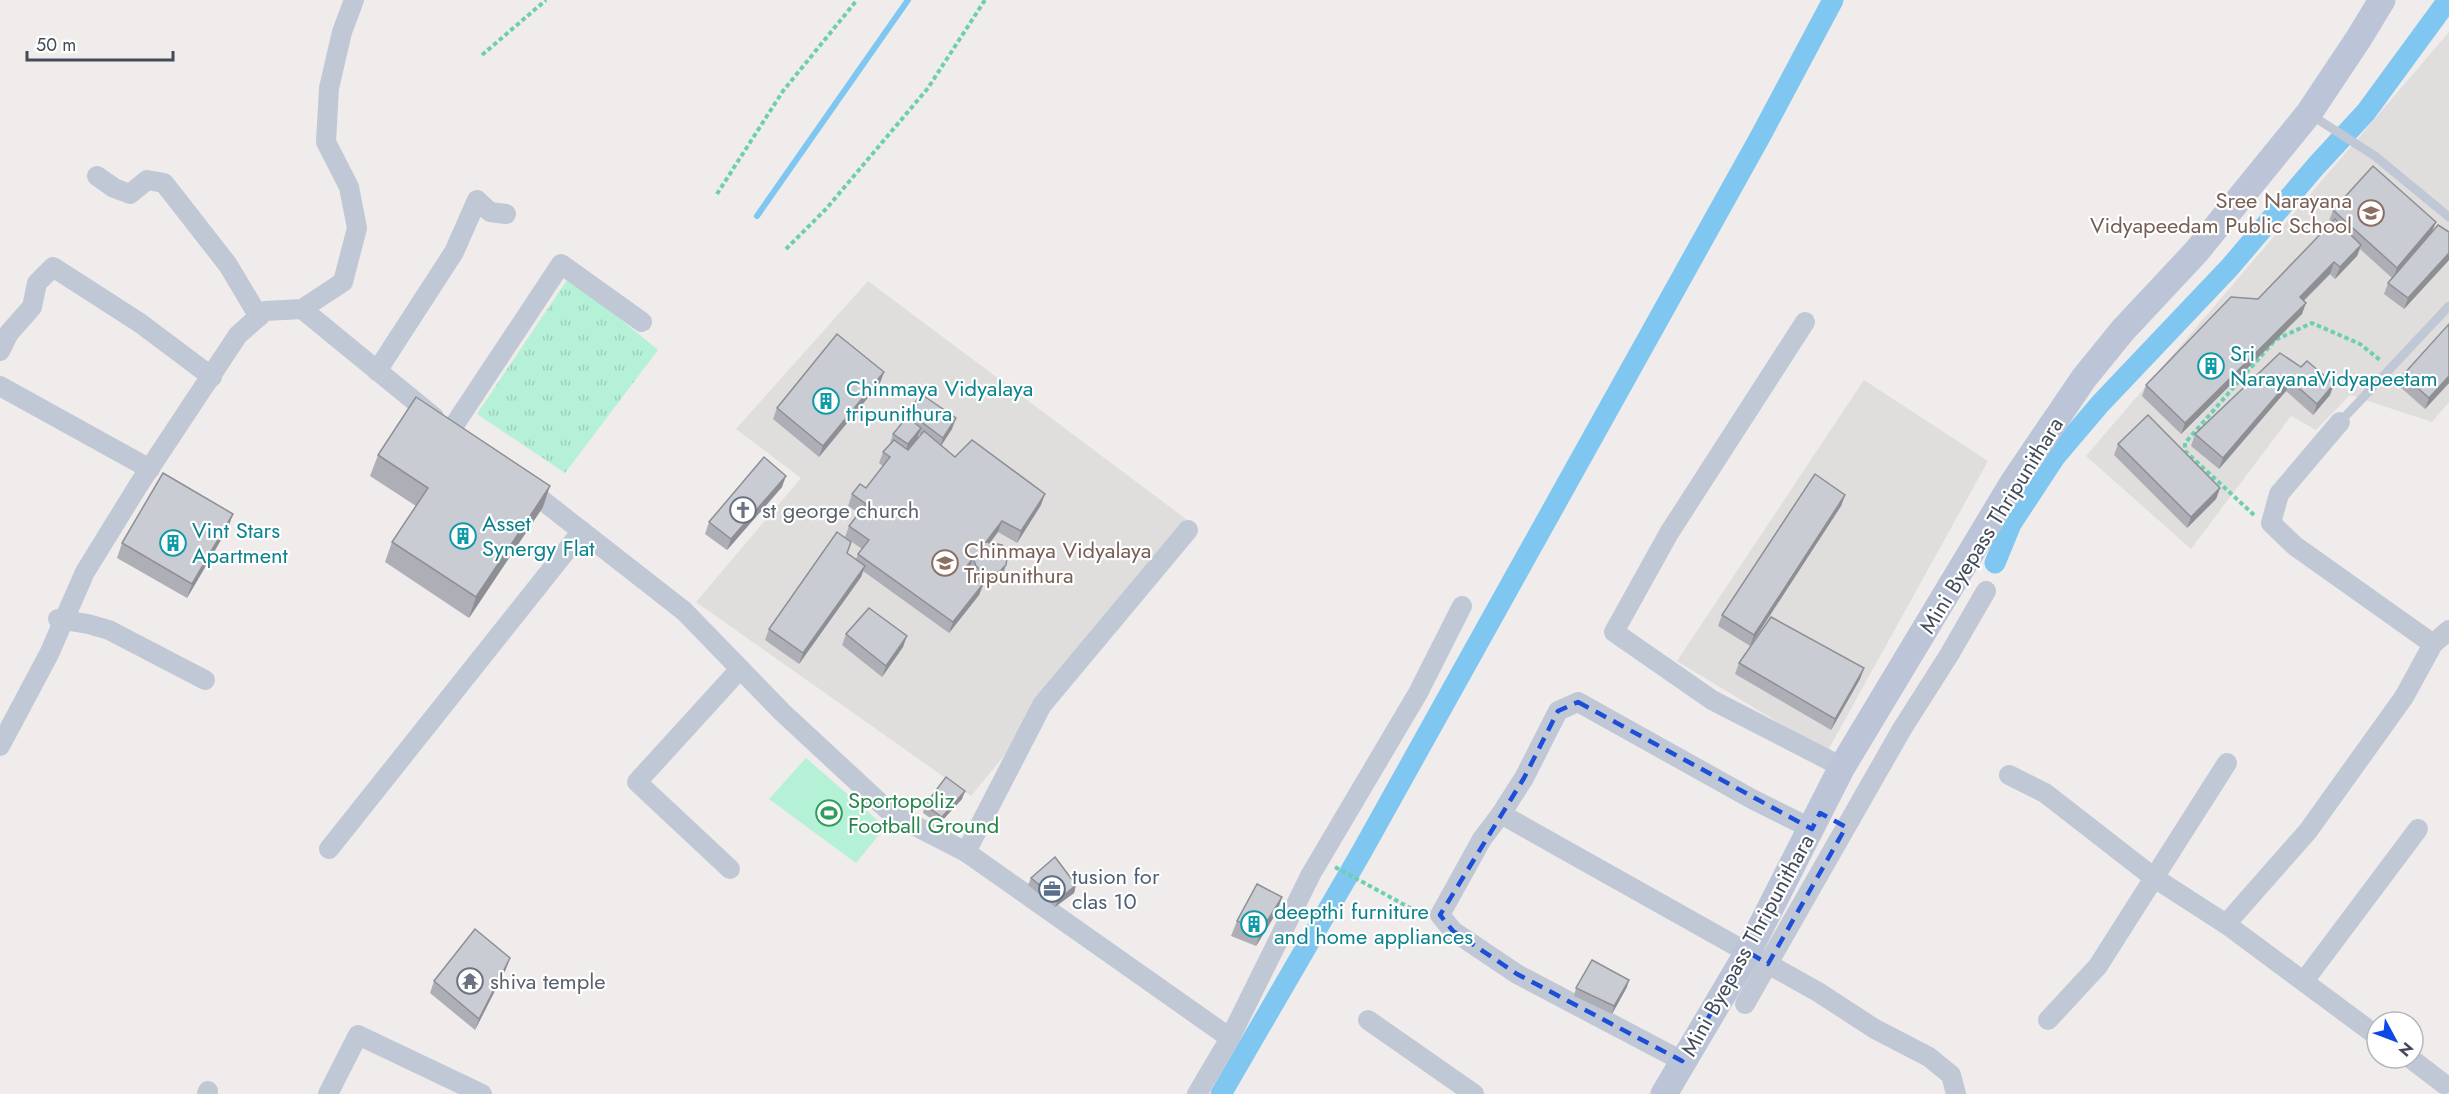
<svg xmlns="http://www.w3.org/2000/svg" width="2449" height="1094" viewBox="0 0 2449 1094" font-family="Jost,sans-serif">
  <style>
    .education { fill: #e0dddd }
    .grass { fill: url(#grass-tufts) }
    .pitch { fill: #b5f1d6 }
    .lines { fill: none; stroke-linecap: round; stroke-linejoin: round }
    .stream { stroke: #7fc7f1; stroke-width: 6 }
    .canal { stroke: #7fc7f1; stroke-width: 21 }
    .path { stroke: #6cd0af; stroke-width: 4; stroke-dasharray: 4.5 3; stroke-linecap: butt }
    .service { stroke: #c1c8d5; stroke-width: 9 }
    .minor { stroke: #c1c8d5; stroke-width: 20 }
    .secondary { stroke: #bcc5d7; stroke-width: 27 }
    .wall { fill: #aeafb6; fill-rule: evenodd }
    .shaded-wall { fill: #8d8f94 }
    .building { fill: #caccd4; stroke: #8d8f94; stroke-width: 1.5 }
    .marked { fill: none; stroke: #1d4ed8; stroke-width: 4.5; stroke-dasharray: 12 8; stroke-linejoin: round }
    .labels { text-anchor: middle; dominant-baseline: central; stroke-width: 4.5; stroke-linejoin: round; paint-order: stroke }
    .education-label { font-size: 22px; fill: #785e54; stroke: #fff; text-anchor: end }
    .culture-label { font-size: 22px; fill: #0d838f; stroke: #fff; text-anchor: start }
    .worship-label { font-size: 22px; fill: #5b616d; stroke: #fff; text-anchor: start }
    .street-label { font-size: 22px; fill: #434b5a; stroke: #fff }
    .leisure-label { font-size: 22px; fill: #27864d; stroke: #fff; text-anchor: start }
    .service-label { font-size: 22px; fill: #4e5e75; stroke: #fff; text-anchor: start }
  </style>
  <defs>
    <pattern id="grass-tufts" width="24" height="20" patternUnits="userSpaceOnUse" patternTransform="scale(1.5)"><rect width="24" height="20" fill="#b5f1d6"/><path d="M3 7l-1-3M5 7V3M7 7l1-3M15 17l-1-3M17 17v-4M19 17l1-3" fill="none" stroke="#9dd0ba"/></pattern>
  </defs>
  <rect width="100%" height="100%" fill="#efeceb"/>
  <g class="education">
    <path d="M2449,32V402L2432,422L2350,395L2316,430L2291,416L2191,549L2086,456Z"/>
    <path d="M868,281L1194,525L971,796L696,602L801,478L736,429Z"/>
    <path d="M1864,380L1988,461L1827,752L1677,661Z"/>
  </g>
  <path class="grass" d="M569,277L658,350L565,473L477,414Z"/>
  <path class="pitch" d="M806,758L885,827L856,863L769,799Z"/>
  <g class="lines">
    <path class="stream" d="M757,216L908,0"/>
    <g class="canal">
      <path d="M1995,563L2011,524L2055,457L2100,404L2230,267L2316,166L2366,112L2448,0"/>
      <path d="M1221,1094L1361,853L1760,137L1833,0"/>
    </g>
    <g class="path">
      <path d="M482,55L546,0"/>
      <path d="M717,194L783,91L857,0"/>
      <path d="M786,249L826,209L928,88L985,0"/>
      <path d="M2254,515L2185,451V443L2275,340L2312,323L2360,344L2380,360"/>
      <path d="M1335,867L1423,915"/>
    </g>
    <g class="service">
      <path d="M2311,115L2375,156L2449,217"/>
      <path d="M2340,422L2449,306"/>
    </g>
    <g class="minor">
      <path d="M97,176L114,188L130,194L147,180L164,183L228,265L259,317"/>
      <path d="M302,309L434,417"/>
      <path d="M1805,322L1669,533L1614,632L1712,700L1842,767"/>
      <path d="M0,351L9,333L32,307L37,283L53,267L140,323L212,377"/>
      <path d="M377,371L454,252L477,200L490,212L506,214"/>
      <path d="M0,386L150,469"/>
      <path d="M2340,422L2279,494L2271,523L2295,546L2433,644"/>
      <path d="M451,430L561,264L642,322"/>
      <path d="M524,486L684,611L782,712L892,814L966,852L1230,1038L1197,1094"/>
      <path d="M58,619L88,624L109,630L205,680"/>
      <path d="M0,746L49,654L85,572L138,486L238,335L265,311L302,309L343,282L357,228L349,187L326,142L329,88L342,32L354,0"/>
      <path d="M2009,775L2045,793L2153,877L2226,924L2377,1036"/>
      <path d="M1501,814L1524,778L1558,711L1578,702L1752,799L1812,829"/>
      <path d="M329,849L582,531"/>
      <path d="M966,852L1042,705L1188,530"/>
      <path d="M730,869L637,782L740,669"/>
      <path d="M2226,924L2308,831L2404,697L2433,644L2449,630"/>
      <path d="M2304,981L2418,829"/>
      <path d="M1745,1004L1902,729L1949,655L1986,591"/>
      <path d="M1368,1020L1474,1094"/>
      <path d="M2048,1020L2098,966L2227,763"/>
      <path d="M1230,1038L1311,874L1418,693L1462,606"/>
      <path d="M2410,1058L2444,1084"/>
      <path d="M1682,1061L1517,974L1453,931L1440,915L1482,839L1501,814L1818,992L1875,1029L1929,1057L1951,1075L1956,1094"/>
      <path d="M207,1094L208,1091"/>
      <path d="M328,1094L358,1035L482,1094"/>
    </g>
    <path class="secondary" d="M1664,1094L1748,952L1842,767L2014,481L2084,378L2123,330L2196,252L2309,113L2359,38L2382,0"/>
  </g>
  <g class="wall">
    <path d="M2333,210L2436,222L2432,232H2449V260L2404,309L2384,294L2388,283L2392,278L2360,249L2357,256L2335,279L2330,274L2304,301L2302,314L2181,434L2142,396L2146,385L2258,299L2332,223L2329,221Z"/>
    <path d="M2449,324V383L2425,409L2399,386L2403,375Z"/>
    <path d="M2301,367L2330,395L2313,415L2286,391L2219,469L2191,446L2195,434Z"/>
    <path d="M884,372L880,383L819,457L773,419L777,408Z"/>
    <path d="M908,412L952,429L941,445L955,457L1041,505L1017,543L998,532L990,543L1002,576L997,581L991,585H983L979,595L949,633L863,571L861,577L799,664L765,640L769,629L847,553L856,559L858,554L862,549L845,537L849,526L859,513L848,506L852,494L866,488L883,466L879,463L883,452L889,446L893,434L905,419ZM919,434L921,435L909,449L917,439Z"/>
    <path d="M2118,444L2220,488L2216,499L2187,528L2114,455Z"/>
    <path d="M378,455L543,507L469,618L385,562L392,542L416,506L370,476Z"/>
    <path d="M782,487L727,550L705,534L709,522Z"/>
    <path d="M1845,495L1841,506L1750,646L1718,626L1722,615Z"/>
    <path d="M228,528L187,598L117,558L122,543Z"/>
    <path d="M846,634L903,647L882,677L842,645Z"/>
    <path d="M1739,663L1864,668L1860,679L1831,730L1735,674Z"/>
    <path d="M962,799L939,824L923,813L925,805Z"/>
    <path d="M1031,878L1076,885L1074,893L1055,907L1028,885Z"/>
    <path d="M1282,897L1277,912L1256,946L1231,936L1237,921Z"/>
    <path d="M506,969L475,1030L430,993L434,981Z"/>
    <path d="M1627,987L1612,1014L1574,996L1576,988Z"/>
  </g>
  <g class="shaded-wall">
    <path d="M2436,222L2431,233L2393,279L2397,268Z"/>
    <path d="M2361,245L2357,256L2335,279L2340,267Z"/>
    <path d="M2449,253V260L2404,309L2408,298Z"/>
    <path d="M2334,262L2330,274L2296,308L2300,297Z"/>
    <path d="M2306,303L2302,314L2181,434L2185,423Z"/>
    <path d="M884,372L880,383L819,457L823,446Z"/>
    <path d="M2449,376V383L2425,409L2429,398Z"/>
    <path d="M2290,380L2286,391L2219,469L2223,458Z"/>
    <path d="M2334,384L2330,395L2313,415L2317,404Z"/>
    <path d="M956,418L952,429L939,449L943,438Z"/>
    <path d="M921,428L917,439L904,455L908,444Z"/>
    <path d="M786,476L782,487L727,550L731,539Z"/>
    <path d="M550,486L543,507L469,618L476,597Z"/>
    <path d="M2220,488L2216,499L2187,528L2191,517Z"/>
    <path d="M1045,494L1041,505L1017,543L1021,531Z"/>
    <path d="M1845,495L1841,506L1750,646L1754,635Z"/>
    <path d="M233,514L228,528L187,598L192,584Z"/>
    <path d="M1002,521L998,532L982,553L986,542Z"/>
    <path d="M973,558L969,570L960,582L964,570Z"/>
    <path d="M1006,565L1002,576L997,581L991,585H983L979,595L949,633L953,622L981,585L985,574Z"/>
    <path d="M865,566L861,577L799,664L803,653Z"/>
    <path d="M907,636L903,647L882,677L886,666Z"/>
    <path d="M1864,668L1860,679L1831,730L1835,719Z"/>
    <path d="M965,791L962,799L939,824L942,817Z"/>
    <path d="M1076,885L1074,893L1055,907L1058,900Z"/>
    <path d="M1282,897L1277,912L1256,946L1261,931Z"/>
    <path d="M510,958L506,969L475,1030L479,1019Z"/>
    <path d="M1629,980L1627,987L1612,1014L1614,1006Z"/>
  </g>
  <g class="building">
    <path d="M2373,166L2436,222L2397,268L2333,210Z"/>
    <path d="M2335,219L2361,245L2340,267L2334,262L2300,297L2306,303L2185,423L2146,385L2231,297L2258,299Z"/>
    <path d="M2438,225L2449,232V253L2408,298L2388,283Z"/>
    <path d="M2449,324V376L2429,398L2403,375Z"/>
    <path d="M837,334L884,372L823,446L777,408Z"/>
    <path d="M2280,353L2301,367L2307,361L2334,384L2317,404L2290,380L2223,458L2195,434Z"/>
    <path d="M921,394L956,418L943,438L908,412Z"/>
    <path d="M416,397L550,486L476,597L392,542L428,488L378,455Z"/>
    <path d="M2148,415L2220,488L2191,517L2118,444Z"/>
    <path d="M907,417L921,428L908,444L893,434Z"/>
    <path d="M924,431L955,457L972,440L1045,494L1021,531L1002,521L986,542L1002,545L1008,551L1006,565L1001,570L995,574H985L976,566L973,558L964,570L983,584L953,622L858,554L869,540L849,526L866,504L852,494L860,484L866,488L890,457L883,452L894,440L908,450Z"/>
    <path d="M764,457L786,476L731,539L709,522Z"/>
    <path d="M163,473L233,514L192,584L122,543Z"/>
    <path d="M1815,474L1845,495L1754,635L1722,615Z"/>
    <path d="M837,532L851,542L847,553L865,566L803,653L769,629Z"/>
    <path d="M869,608L907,636L886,666L846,634Z"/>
    <path d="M1771,617L1864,668L1835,719L1739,663Z"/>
    <path d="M946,777L965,791L942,817L925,805Z"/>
    <path d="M1055,857L1076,885L1058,900L1031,878Z"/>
    <path d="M1257,884L1282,897L1261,931L1237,921Z"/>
    <path d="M475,929L510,958L479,1019L434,981Z"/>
    <path d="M1592,960L1629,980L1614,1006L1576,988Z"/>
  </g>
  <path class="marked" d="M1578,702L1812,829L1820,813L1846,827L1768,964L1748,952L1682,1061L1517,974L1453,931L1440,915L1524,778L1558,711Z"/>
  <defs>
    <g id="school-ring" transform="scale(1.35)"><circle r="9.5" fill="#fff" stroke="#8d6e63" stroke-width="1.5"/><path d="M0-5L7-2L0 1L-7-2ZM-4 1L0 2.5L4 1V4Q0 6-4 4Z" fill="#8d6e63"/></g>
    <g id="building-ring" transform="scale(1.35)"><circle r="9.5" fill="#fff" stroke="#0f9aa8" stroke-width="1.5"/><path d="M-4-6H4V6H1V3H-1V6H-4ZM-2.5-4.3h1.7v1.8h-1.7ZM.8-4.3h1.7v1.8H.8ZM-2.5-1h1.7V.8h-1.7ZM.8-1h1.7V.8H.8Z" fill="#0f9aa8"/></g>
    <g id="church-ring" transform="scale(1.35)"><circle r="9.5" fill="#fff" stroke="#6b7280" stroke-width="1.5"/><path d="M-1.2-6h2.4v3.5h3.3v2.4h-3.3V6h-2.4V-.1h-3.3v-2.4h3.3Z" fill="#6b7280"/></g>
    <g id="stadium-ring" transform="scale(1.35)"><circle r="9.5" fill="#fff" stroke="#2e9e5b" stroke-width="1.5"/><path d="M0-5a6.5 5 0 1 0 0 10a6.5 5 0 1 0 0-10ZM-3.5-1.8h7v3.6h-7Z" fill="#2e9e5b"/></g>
    <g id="office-ring" transform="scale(1.35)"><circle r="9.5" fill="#fff" stroke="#5c6f8a" stroke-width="1.5"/><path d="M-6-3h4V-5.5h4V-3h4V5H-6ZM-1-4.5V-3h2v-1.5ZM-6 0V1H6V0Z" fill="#5c6f8a"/></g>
    <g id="temple-ring" transform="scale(1.35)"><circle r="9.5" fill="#fff" stroke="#6b7280" stroke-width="1.5"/><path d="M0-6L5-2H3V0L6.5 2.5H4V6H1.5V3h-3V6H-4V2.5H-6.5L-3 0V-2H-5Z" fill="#6b7280"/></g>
  </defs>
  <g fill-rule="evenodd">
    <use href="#school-ring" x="2371" y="213"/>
    <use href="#building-ring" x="2211" y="366"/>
    <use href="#building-ring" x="826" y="401"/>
    <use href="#church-ring" x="743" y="510"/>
    <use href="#building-ring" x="463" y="536"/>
    <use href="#building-ring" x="173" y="543"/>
    <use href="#school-ring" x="945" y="563"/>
    <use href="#stadium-ring" x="829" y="813"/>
    <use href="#office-ring" x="1052" y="889"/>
    <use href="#building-ring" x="1254" y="924"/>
    <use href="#temple-ring" x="470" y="981"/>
  </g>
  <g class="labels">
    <g class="education-label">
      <text x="2352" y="200">Sree Narayana<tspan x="2352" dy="25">Vidyapeedam Public School</tspan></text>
      <text x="964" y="550" text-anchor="start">Chinmaya Vidyalaya<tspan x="964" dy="25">Tripunithura</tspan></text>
    </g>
    <g class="culture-label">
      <text x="2230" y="353">Sri<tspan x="2230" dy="25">NarayanaVidyapeetam</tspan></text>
      <text x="846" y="388">Chinmaya Vidyalaya<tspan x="846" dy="25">tripunithura</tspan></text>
      <text x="482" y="523">Asset<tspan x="482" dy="25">Synergy Flat</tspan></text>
      <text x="192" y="530">Vint Stars<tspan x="192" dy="25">Apartment</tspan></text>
      <text x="1274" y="911">deepthi furniture<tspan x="1274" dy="25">and home appliances</tspan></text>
    </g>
    <g class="worship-label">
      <text x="762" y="510">st george church</text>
      <text x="490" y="981">shiva temple</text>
    </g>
    <g class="street-label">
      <text transform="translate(1991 525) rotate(-58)">Mini Byepass Thripunithara</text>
      <text transform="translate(1747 945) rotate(-61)">Mini Byepass Thripunithara</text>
    </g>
    <g class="leisure-label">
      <text x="848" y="800">Sportopoliz<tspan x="848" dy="25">Football Ground</tspan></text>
    </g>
    <g class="service-label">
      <text x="1072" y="876">tusion for<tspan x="1072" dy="25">clas 10</tspan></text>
    </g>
  </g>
  <g transform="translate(2395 1040) rotate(131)"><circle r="28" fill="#ffffff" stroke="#b4b7bd" stroke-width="1.5"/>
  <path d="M0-4.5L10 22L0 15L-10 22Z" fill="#0e49e7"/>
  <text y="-9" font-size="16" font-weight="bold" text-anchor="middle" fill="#434b5a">N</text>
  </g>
  <path d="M27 51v9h146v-9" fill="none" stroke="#434b5a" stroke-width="3"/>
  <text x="36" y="51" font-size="18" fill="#434b5a" stroke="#ffffff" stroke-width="4.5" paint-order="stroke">50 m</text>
</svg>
